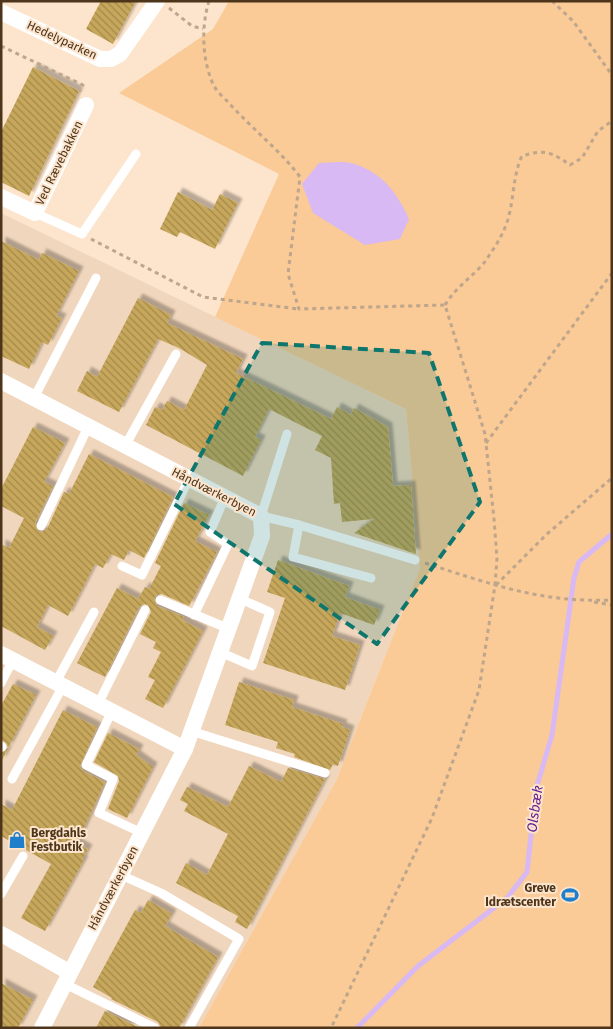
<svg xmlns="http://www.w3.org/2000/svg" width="613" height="1029" viewBox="0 0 613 1029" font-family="'Fira Sans',sans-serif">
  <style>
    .built { fill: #f0d6bc }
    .green { fill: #faca97 }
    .water { fill: #d8b9f4 }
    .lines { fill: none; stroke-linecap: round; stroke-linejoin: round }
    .stream { stroke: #d8b9f4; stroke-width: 5 }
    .building { fill: url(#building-back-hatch); filter: url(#shadow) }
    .path { stroke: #bea68d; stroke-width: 3; stroke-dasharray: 4 4; stroke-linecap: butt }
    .service { stroke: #fff; stroke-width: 9 }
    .minor { stroke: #fff; stroke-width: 16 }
    .marked { fill: #0f766e; fill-opacity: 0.2; stroke: #0f766e; stroke-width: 4; stroke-dasharray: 10 6; stroke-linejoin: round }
    .labels { text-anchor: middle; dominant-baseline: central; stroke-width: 4; stroke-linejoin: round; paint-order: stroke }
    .street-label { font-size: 12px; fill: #4c351b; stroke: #fde5cd }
    .poi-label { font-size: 12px; font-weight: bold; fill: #4c351b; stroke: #fde5cd; text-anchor: start }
    .water-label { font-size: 14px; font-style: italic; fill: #662191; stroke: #fde5cd }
  </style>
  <defs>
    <pattern id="building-back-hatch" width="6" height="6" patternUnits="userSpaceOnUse" patternTransform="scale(1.25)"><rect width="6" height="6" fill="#c6a75b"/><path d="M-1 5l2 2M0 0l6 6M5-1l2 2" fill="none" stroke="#a3894a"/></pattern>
    <filter id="shadow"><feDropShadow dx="4.5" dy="-4.5" stdDeviation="1" flood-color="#0004"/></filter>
  </defs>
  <rect width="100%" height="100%" fill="#fde5cd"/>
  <path class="built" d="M1,213L406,409L420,568L336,781L199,1028H1Z"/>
  <path class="green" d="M229,1H612V1028H199L336,781L420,568L406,409L215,317L279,174L119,93L213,29Z"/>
  <path class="water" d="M319,163C329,163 341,161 350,163C379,169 398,193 409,219L400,239L365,245L313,213L302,184Z"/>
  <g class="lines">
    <path class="stream" d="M357,1028L418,966L507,898L527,872L536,789L552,735L574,578L579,562L612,534"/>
  </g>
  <g class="building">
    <path d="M101,1H136L113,44L86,29Z"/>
    <path d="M33,67L79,91L29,196L1,182V132Z"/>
    <path d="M178,192L212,210L220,194L238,203L215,249L180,232L177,237L160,229Z"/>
    <path d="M1,241L39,260L42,253L79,271L56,316L62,318L48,345L42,342L29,369L1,356Z"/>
    <path d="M138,298L171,315L167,323L243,359L236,373L331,419L337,407L351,415L354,408L388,427L393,486L411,485L416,554L354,533L374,519L342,522L340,503L334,504L331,458L315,450L322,436L269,409L255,437L261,440L243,476L146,425L155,407L162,410L167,401L184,410L207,365L179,348L158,339L119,412L77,391L87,371L97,377Z"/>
    <path d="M33,427L65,443L44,482L53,486L35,523L38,531L42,532L47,529L64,492L69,494L89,454L173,497L144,558L129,550L124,560L111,554L103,568L95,564L68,616L48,605L37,627L53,636L45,650L1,626V544L9,548L24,518L1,506V489Z"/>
    <path d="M184,503L209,515L195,541L217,552L189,606L162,594L157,595L154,598L157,606L184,617L182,620L203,631L163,708L145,699L155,680L148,677L161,652L153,648L156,642L140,634L151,612L148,605L144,604L139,607L105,677L77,663L117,588L138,599L145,587L149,589L161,566L155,563Z"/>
    <path d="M278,560L349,586L345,597L380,610L374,625L340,613L332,636L360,645L345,690L263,663L285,598L267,592Z"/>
    <path d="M239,682L294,700L292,707L343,724L342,727L350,730L338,766L333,764L330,770L294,757L295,754L276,748L278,742L225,725Z"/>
    <path d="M13,684L36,695L1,762V753L8,748L6,743L1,740V706Z"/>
    <path d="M63,710L97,727L80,766L83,771L105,782L77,843L88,849L82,860H84L45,931L21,918L51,864L1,836V804L12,810Z"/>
    <path d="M108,733L139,749L136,755L153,767L127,818L108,809L119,781L118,776L94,762Z"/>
    <path d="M249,766L281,782L288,768L325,779L247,929L235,922L238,916L176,883L186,863L207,875L228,834L184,811L188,804L180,800L187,787L228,807Z"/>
    <path d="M148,900L172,914L165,926L218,957L179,1028H161L158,1022L111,999L112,998L93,987L135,910L141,913Z"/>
    <path d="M1,983L33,1000L18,1028H1Z"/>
    <path d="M105,1011L140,1028H96Z"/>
  </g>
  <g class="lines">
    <g class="path">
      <path d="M209,1C201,27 202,59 213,84C216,91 223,97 228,102C251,128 279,149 300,177L288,274L299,309L445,305L485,434L494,519L497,558L495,585L479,690L432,818L331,1028"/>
      <path d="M552,1L573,21L612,75"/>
      <path d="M169,8L192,26L203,29"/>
      <path d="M1,46L83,85L80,91"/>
      <path d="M91,239L203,297L299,309"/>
      <path d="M445,305C455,288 471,278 484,263C491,253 499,241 504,230C515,206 511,179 522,156C544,149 552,152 570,165L582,158L598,131L612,121"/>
      <path d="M486,443L612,273"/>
      <path d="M425,563C491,584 541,603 612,600"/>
      <path d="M496,585L547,534L612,478"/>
      <path d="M594,602L612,605"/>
    </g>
    <g class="service">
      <path d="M35,213L82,234L136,154"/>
      <path d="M34,398L96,278"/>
      <path d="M287,434L261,516L299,525L415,560"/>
      <path d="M125,446L176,354"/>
      <path d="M299,525L293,557L371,578"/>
      <path d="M41,526L88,427"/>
      <path d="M122,566L142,575L189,479"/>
      <path d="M160,600L227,628"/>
      <path d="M194,615L228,544L210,532L225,497"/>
      <path d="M220,652L252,666L270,612L238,598"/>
      <path d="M56,682L94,612"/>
      <path d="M1,683L13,660"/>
      <path d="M98,704L145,610"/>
      <path d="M112,711L86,765L113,779L99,813L142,833"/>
      <path d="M191,731L325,773"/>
      <path d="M1,746L2,747"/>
      <path d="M12,779L63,686"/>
      <path d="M121,875L161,893L239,939L189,1028"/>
      <path d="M1,894L23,856"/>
      <path d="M63,983L155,1028"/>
    </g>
    <g class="minor">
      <path d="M1,12L100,59H111L120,54L157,1"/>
      <path d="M1,197L35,213L86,105"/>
      <path d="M1,381L261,516L262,536L185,749L42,1028"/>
      <path d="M1,654L185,749"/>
      <path d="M1,934L69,972"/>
    </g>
  </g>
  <path class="marked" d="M262,343L429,353L480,502L377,644L174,504Z"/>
  <defs>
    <g id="shop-bare" transform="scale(1.35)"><path d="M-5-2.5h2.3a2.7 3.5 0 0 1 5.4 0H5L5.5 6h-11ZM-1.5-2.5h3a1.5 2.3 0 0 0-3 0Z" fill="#1f7fcb" stroke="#fde5cd" stroke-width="2.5" paint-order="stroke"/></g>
    <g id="stadium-bare" transform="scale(1.35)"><path d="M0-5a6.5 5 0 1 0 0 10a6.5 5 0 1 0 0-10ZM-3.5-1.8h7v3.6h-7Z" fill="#1f7fcb" stroke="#fde5cd" stroke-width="2.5" paint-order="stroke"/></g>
  </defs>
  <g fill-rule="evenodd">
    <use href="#shop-bare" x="17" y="840"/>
    <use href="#stadium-bare" x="570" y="895"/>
  </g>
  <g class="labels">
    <g class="street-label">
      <text transform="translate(62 40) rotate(25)">Hedelyparken</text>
      <text transform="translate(59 163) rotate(-64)">Ved Rævebakken</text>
      <text transform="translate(214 492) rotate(27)">Håndværkerbyen</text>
      <text transform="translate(113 888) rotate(-62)">Håndværkerbyen</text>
    </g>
    <g class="poi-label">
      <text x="31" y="833">Bergdahls<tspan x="31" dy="14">Festbutik</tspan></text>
      <text x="556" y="888" text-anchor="end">Greve<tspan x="556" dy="14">Idrætscenter</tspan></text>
    </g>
    <g class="water-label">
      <text transform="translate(535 809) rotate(-82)">Olsbæk</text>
    </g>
  </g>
  <rect width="613" height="1029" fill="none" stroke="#4c351b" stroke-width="5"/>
</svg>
